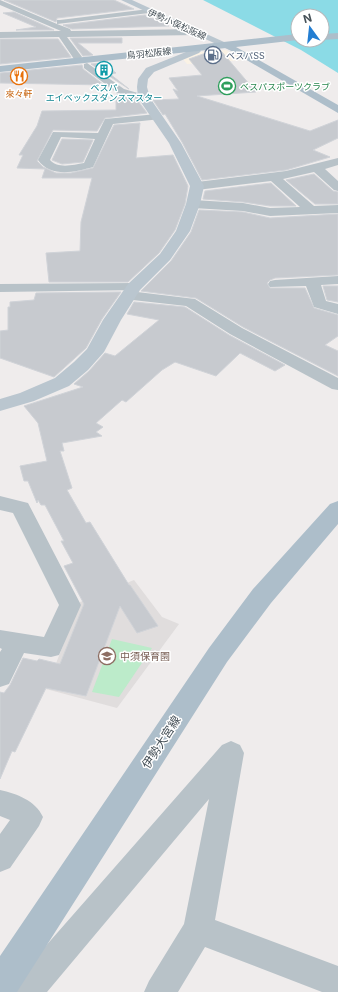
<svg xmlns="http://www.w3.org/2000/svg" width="338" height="992" viewBox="0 0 338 992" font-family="Inter,'Noto Sans JP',sans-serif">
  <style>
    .commercial { fill: #faf2e5 }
    .education { fill: #e0dddd }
    .green { fill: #bcebca }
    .water { fill: #8bdbe6; fill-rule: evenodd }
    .building { fill: #c7cacf; stroke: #d0d3d8 }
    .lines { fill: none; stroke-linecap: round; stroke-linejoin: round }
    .street { fill: #b8c2c8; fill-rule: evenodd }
    .secondary { fill: #bac6cf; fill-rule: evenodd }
    .primary { fill: #adbeca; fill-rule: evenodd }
    .labels { text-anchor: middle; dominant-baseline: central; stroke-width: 3; stroke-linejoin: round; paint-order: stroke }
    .far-street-label { font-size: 9px; fill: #465158; stroke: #fff }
    .far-service-label { font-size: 9px; fill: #4e5e75; stroke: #fff; text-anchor: start }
    .far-leisure-label { font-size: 9px; fill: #27864d; stroke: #fff; text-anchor: start }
    .far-culture-label { font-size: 9px; fill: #0d838f; stroke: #fff }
    .far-food-label { font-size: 9px; fill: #c56008; stroke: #fff }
    .education-label { font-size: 10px; fill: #785e54; stroke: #fff; text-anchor: start }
    .near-street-label { font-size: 12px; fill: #465158; stroke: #fff }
  </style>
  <rect width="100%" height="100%" fill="#efecec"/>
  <path class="commercial" d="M226,50L244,60L187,64L182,58L200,52Z"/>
  <path class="education" d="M134,580L162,617L179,624L117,708L46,689L80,602Z"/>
  <path class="green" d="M112,639L152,648L119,697L92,692Z"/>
  <path class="water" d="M203,0H338V73L301,50ZM298,16H322V40H298Z"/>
  <g class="building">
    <path d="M4,0H114L134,9L57,18L56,22Z"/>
    <path d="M14,12L54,30H16L36,27L3,13Z"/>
    <path d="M145,15L169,26L72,29L63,25Z"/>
    <path d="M70,38H122V43H78L93,55L83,56Z"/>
    <path d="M0,39H58L71,57L0,64Z"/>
    <path d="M222,52L256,92L197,96L310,131L338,120V138L313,150L330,157L286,170L202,180L182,142L165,114L163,115L153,100L179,99L173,89L178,91L169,78L202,75L189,59L206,53Z"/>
    <path d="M103,63L116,73L110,74L129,89L91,64Z"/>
    <path d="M82,65L83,69L104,85L0,83V73Z"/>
    <path d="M116,94L138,101L147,113L105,118L97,131L53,130L37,161L43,167L56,173H71L93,168L114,125L140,123L136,158L173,155L188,186L185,204L175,230L159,253L128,282H49L46,253L80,251L81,222L92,178H42L45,169L17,168L23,155H19L37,126L42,111L116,110Z"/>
    <path d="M62,139L93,140L83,162L62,164L52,160Z"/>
    <path d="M314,174L333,191L338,192V204H315L286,180Z"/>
    <path d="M271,183L296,206H270L243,202L203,199L205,191Z"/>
    <path d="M199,210L243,212L270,218L338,214V275L275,278L270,280L267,283L270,288H305L314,308L338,315V336L325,345L338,351V376L243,327L196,298L141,291L171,261L191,232Z"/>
    <path d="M323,286H338V302L327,300Z"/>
    <path d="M121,292L102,319L86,348L54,377L0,358V331L8,330V307H10V302L34,300L36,293Z"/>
    <path d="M134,302L185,307L229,335L285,365L275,371L240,353L216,376L175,362L162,370L126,402L122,400L96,423L103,427L96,432L102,436L62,443L64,451H60L72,488L67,490L86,523L90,522L129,585H130L158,626L137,633L120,606L86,696L46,688L15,752L12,751L0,779V692L4,693L10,685L23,658L37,661L39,659L60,664L84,604L64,566L73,563L61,541H64L45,505H41L38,500L37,503L28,481H24L20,466L47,461L38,423L24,406L83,387L74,384L89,371L105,353L115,356L159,320L127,314Z"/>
  </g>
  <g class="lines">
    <g class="street">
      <path d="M0,0L57,24V20H60L149,9L153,11L149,13L57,24L70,29L71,31L197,29L201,32L197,35L67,37L82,57L77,60L74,59L59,37L0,38V32L61,31L0,5Z"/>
      <path d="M87,63L124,89L148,96L149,98L144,101L117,93L84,68V64Z"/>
      <path d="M157,114L161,115L162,117L161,119L113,124L93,167C75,172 51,178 38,160L53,132L98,133L105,119ZM61,137L95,139L84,163C73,165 58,169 50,160Z"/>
      <path d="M338,158V165L325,169L338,181V191L334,190L314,172L283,179L314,206L338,205V213L270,216L243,211L193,208L187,204L193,200L243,203L270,208L300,207L271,181L197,190L191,186L197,182L286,171Z"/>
      <path d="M338,276V284L321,285L326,301L338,304V314L314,307L306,286L270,287L268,284L270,281L275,280Z"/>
      <path d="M134,283L139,284L141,287L139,290L0,292V284Z"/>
      <path d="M129,291L195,299L242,328L338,378V390L332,389L230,334L186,306L124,299L121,296L124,293Z"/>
      <path d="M0,496L28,503L81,605L59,655L51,657L24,653L9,684L0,687V652L2,649L0,648V630L44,637L59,605L13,513L0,510Z"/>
      <path d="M231,741L240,745L244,753L215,920L338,966V992H322L205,947L178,992H144L149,981L184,924L209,799L47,992H10L15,981L222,745Z"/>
      <path d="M0,790C17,794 35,800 43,817L39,826L10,868L0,872V834L10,820L0,816Z"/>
    </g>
    <g class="secondary">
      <path d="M121,0H132L235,47L230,50L227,49Z"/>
      <path d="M196,48L199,49L201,51L199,53L154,72L148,79L147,87L150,98L181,143L204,186L200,204L190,231L170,260L140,290L121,320L104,352L88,370L69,386L34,401L0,411V399L20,393L55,378L74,362L87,349L103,320L128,284L160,254L176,231L186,204L190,186L169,143L138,98L137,87L138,79L146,68Z"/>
    </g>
    <g class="primary">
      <path d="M338,33V39L322,40V34Z"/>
      <path d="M298,34V40L236,47L338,105V113L226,48L0,72V66Z"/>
      <path d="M338,501V524L271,603L227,662L17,992H0V956L209,648L253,589L330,504Z"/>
    </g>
  </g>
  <defs>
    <g id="fuel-ring" transform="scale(0.9)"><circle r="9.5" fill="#fff" stroke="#5c6f8a" stroke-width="1.5"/><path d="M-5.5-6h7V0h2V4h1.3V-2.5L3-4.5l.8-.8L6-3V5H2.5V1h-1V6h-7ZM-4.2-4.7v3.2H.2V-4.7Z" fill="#5c6f8a"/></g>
    <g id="building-ring" transform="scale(0.9)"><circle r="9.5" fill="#fff" stroke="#0f9aa8" stroke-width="1.5"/><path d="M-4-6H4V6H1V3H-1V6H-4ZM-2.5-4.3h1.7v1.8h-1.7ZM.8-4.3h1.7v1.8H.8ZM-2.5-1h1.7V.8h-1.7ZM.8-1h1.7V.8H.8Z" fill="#0f9aa8"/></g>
    <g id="restaurant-ring" transform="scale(0.9)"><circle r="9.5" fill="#fff" stroke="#e8710a" stroke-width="1.5"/><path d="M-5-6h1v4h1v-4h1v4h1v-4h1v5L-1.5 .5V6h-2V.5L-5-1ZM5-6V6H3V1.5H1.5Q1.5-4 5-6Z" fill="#e8710a"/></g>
    <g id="stadium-ring" transform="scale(0.9)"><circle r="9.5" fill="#fff" stroke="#2e9e5b" stroke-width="1.5"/><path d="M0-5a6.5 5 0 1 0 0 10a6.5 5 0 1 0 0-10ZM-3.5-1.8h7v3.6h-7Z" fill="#2e9e5b"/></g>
    <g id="school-ring" transform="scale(0.9)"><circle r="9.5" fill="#fff" stroke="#8d6e63" stroke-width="1.5"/><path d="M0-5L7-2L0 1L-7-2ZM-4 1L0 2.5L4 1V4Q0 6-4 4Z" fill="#8d6e63"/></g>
  </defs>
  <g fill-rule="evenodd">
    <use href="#fuel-ring" x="213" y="55"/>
    <use href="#building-ring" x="104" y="70"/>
    <use href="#restaurant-ring" x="19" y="76"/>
    <use href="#stadium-ring" x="227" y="86"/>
    <use href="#school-ring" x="107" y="656"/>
  </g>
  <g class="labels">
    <g class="far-street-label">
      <text transform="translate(177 24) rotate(24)">伊勢小俣松阪線</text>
      <text transform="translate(149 53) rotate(-6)">鳥羽松阪線</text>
    </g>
    <g class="far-service-label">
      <text x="226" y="55">ベスパSS</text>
    </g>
    <g class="far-leisure-label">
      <text x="240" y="86">ベスパスポーツクラブ</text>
    </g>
    <g class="far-culture-label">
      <text x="104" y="87">ベスパ<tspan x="104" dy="10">エイベックスダンスマスター</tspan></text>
    </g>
    <g class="far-food-label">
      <text x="19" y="93">來々軒</text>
    </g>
    <g class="education-label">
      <text x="120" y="656">中須保育園</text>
    </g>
    <g class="near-street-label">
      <text transform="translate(161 742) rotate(-57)">伊勢大宮線</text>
    </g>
  </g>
  <g transform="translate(310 28) rotate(345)"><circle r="19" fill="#ffffff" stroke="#b5b9bc"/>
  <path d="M0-3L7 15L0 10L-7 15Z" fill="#237ed2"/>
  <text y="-6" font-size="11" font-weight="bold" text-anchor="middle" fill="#465158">N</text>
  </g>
</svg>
